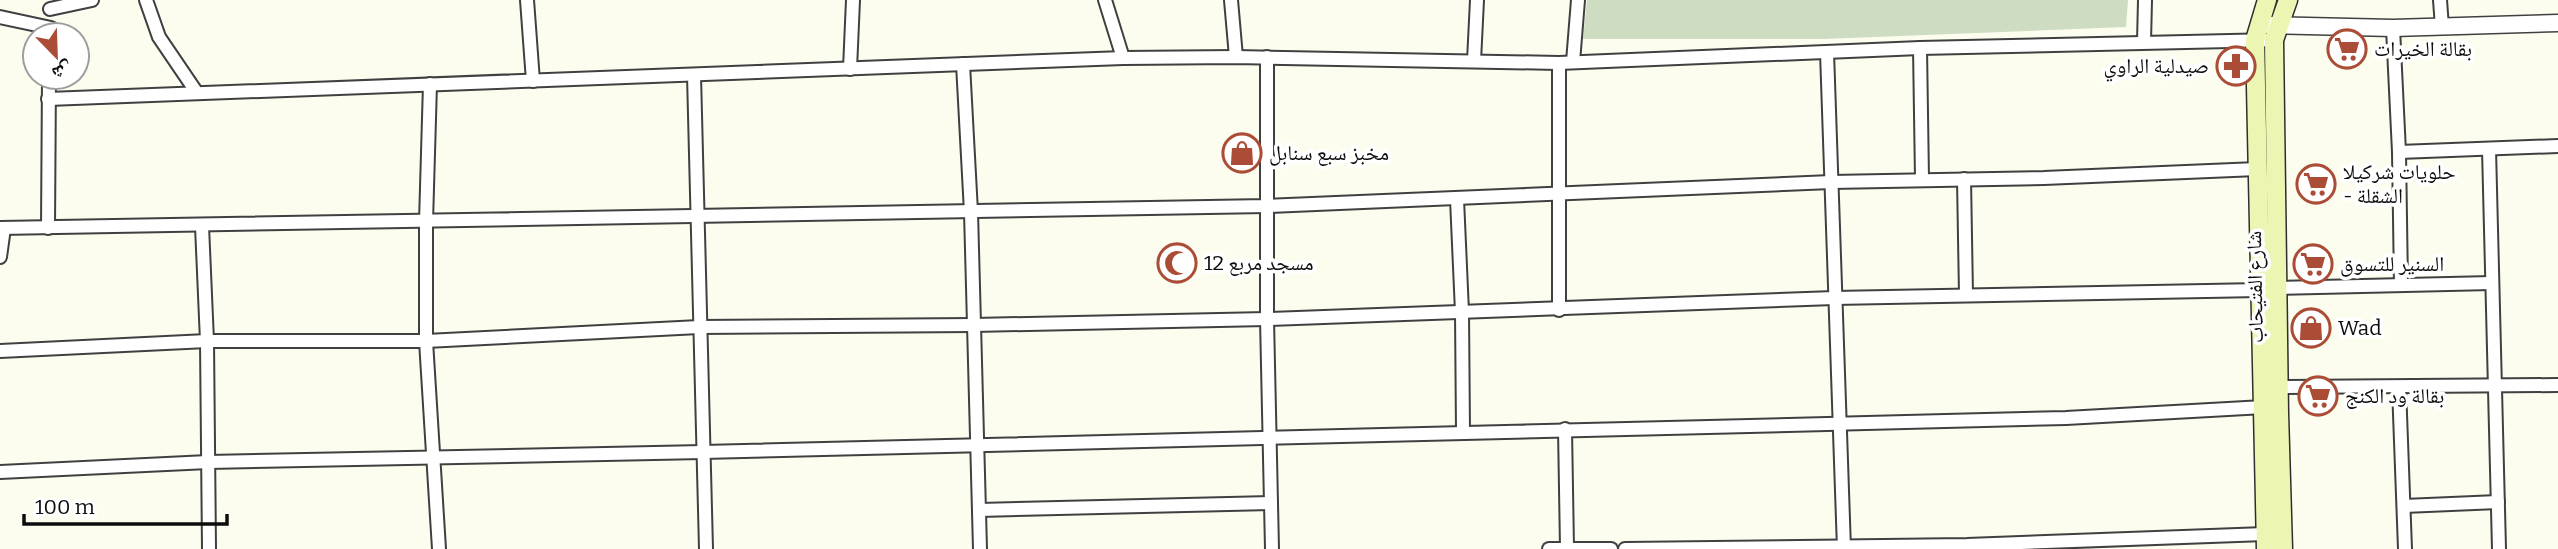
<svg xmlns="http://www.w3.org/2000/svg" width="2558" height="549" viewBox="0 0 2558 549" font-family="Bitter,'Noto Naskh Arabic',serif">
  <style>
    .cemetery { fill: #cedcc2 }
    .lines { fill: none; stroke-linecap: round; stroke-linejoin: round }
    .minor-casing { stroke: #404040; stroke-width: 16 }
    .tertiary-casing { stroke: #404040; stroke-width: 19 }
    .secondary-casing { stroke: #2f2f2f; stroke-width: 21 }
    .minor { stroke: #fff; stroke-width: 12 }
    .tertiary { stroke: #fff; stroke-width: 16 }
    .secondary { stroke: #ecf5b2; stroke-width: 18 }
    .labels { text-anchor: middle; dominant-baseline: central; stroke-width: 7; stroke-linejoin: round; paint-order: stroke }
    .poi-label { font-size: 21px; fill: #0d0d0d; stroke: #fff; text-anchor: start }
    .street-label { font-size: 21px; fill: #0d0d0d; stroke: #fff }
  </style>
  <rect width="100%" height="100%" fill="#fcfdef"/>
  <path class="cemetery" d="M1587,0H2128L2126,27L1824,39H1583Z"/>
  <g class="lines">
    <g class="minor-casing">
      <g id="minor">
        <path d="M146,0L159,37L197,93"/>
        <path d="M527,0L533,81"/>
        <path d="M1105,0L1123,58"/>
        <path d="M1231,0L1236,57"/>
        <path d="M2440,0L2442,27"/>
        <path d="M50,9L92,0"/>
        <path d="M0,17L51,28"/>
        <path d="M2393,28L2399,152L2401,285"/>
        <path d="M2144,42L2145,0"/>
        <path d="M1920,48L1922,179"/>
        <path d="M1827,52L1844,549"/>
        <path d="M1267,57V319L1272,549"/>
        <path d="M1474,61L1477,0"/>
        <path d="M1573,62L1578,0"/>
        <path d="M1559,63V310"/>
        <path d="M963,64L971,212L980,549"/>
        <path d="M850,69L853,0"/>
        <path d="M694,75L706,549"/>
        <path d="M430,84L426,222V341L439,549"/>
        <path d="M48,99L1123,58L1236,57L1559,63L1920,48L2274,40"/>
        <path d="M2489,149L2499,549"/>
        <path d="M2399,152L2558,146"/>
        <path d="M1964,179L1966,295"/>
        <path d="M1457,199L1462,312L1463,432"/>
        <path d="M202,226L207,341L209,549"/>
        <path d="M0,228L1267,206L1831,182L2044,178L2257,169"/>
        <path d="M48,228L49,77"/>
        <path d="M0,257L4,228"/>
        <path d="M2277,288L2492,283"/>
        <path d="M0,351L207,341H426L699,327L974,325L1267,319L1834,298L2260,290"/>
        <path d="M2279,387L2558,385"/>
        <path d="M2399,387L2405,549"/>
        <path d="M1565,429L1567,548"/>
        <path d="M0,472L208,462L703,452L2066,418L2264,407"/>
        <path d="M2404,506L2498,502"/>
        <path d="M979,510L1271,503"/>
        <path d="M1549,549H1611"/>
        <path d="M1625,549L1967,545L2265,534"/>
      </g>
    </g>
    <g class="tertiary-casing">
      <path id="tertiary" d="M2267,25L2393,28L2558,23"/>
    </g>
    <g class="secondary-casing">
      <g id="secondary">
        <path d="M2266,549L2255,40L2267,0"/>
        <path d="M2283,549L2279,413L2274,40L2288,0"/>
      </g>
    </g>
    <use href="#minor" class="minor"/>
    <use href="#tertiary" class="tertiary"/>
    <use href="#secondary" class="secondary"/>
  </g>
  <defs>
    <g id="supermarket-ring" transform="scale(2.0125)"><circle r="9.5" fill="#fff" stroke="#ab4d36" stroke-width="1.5"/><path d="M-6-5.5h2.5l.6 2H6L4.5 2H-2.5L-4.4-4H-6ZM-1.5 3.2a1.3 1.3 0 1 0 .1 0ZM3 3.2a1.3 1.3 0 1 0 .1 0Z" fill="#ab4d36"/></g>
    <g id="pharmacy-ring" transform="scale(2.0125)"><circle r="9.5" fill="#fff" stroke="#ab4d36" stroke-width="1.5"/><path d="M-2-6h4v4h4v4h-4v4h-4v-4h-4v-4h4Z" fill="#ab4d36"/></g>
    <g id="shop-ring" transform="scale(2.0125)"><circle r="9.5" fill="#fff" stroke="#ab4d36" stroke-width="1.5"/><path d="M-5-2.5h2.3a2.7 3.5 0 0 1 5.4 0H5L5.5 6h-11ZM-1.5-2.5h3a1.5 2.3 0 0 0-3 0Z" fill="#ab4d36"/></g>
    <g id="mosque-ring" transform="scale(2.0125)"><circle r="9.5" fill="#fff" stroke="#ab4d36" stroke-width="1.5"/><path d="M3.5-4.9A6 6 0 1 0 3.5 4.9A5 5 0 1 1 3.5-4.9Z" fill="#ab4d36"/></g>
  </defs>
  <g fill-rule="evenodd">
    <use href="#supermarket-ring" x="2347" y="49"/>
    <use href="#pharmacy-ring" x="2236" y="66"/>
    <use href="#shop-ring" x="1242" y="153"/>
    <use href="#supermarket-ring" x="2316" y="184"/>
    <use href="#mosque-ring" x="1177" y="263"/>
    <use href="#supermarket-ring" x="2313" y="264"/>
    <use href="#shop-ring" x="2311" y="328"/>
    <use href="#supermarket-ring" x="2318" y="396"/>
  </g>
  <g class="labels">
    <g class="poi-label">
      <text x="2374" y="49">بقالة الخيرات</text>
      <text x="2209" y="66" text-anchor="end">صيدلية الراوي</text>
      <text x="1269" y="153">مخبز سبع سنابل</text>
      <text x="2343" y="172">حلويات شركيلا<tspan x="2343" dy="24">- الشقلة</tspan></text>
      <text x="1204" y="263">مسجد مربع 12</text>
      <text x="2340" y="264">السنير للتسوق</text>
      <text x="2338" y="328">Wad</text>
      <text x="2345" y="396">بقالة ود الكنج</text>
    </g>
    <g class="street-label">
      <text transform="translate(2255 287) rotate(-91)">شارع الفتيحاب</text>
    </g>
  </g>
  <g transform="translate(56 56) rotate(157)"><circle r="33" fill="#ffffff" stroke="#9e9e9e" stroke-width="2"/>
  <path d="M0-5L12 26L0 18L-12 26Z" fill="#ab4d36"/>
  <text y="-10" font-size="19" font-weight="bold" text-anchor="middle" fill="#0d0d0d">ش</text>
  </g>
  <path d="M24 514v10h203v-10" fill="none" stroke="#0d0d0d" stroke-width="3.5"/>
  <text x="35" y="514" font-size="21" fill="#0d0d0d" stroke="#ffffff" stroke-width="5" paint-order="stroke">100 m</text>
</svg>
